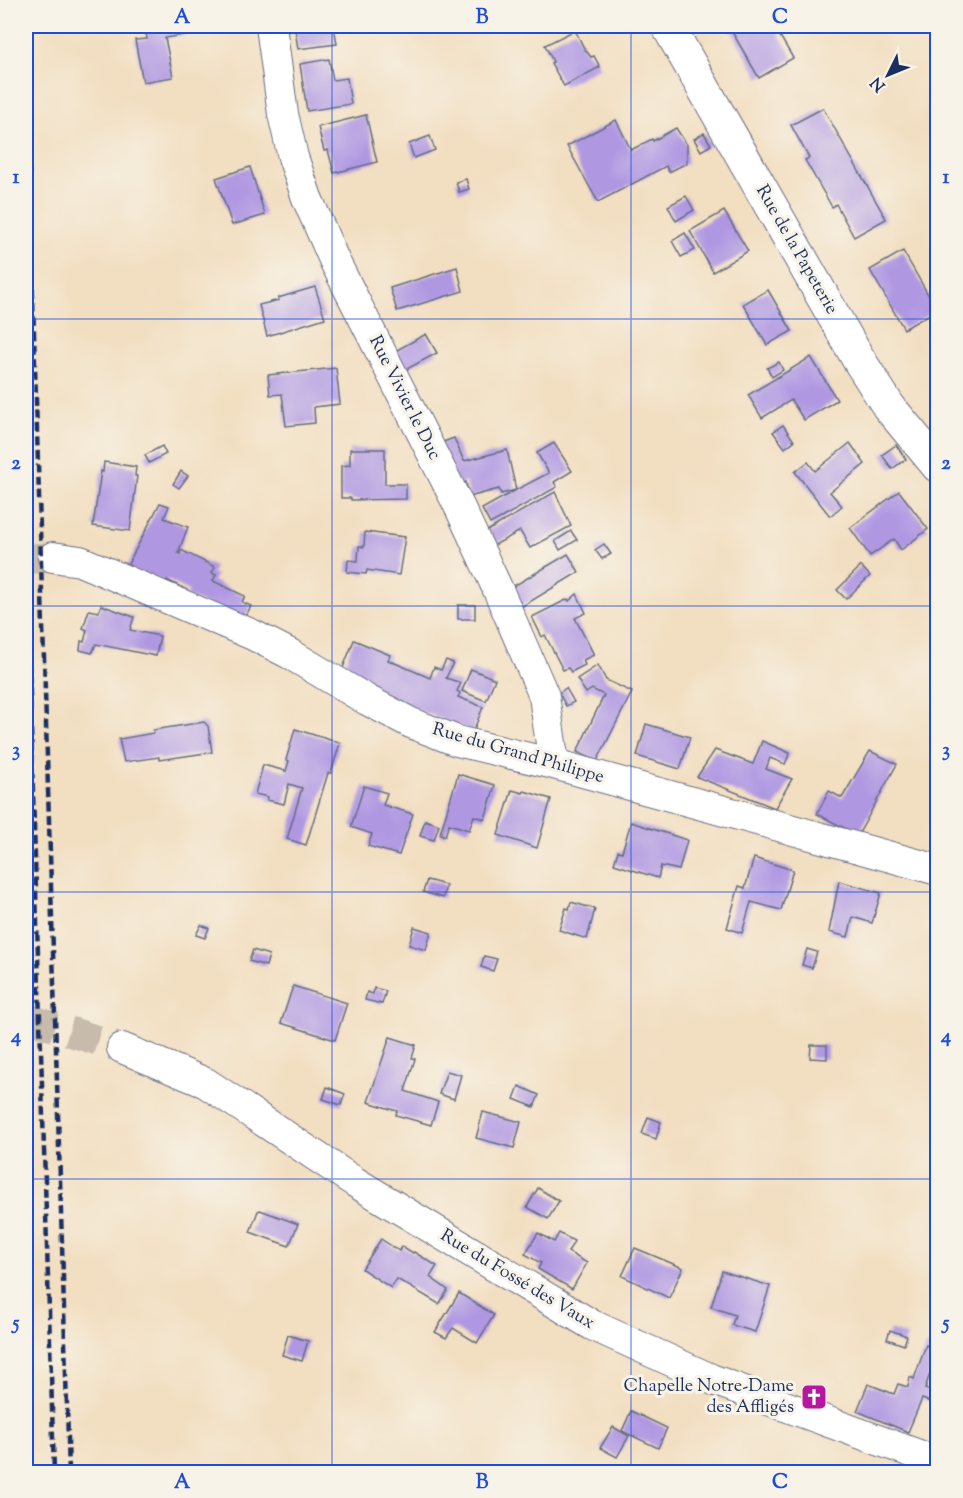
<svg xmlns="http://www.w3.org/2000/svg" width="963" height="1498" viewBox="0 0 963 1498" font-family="'Sorts Mill Goudy',serif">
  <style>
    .building { fill: #af97e2 }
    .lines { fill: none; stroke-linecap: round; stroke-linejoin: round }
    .street-tunnel { stroke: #c7bbac; stroke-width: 30; stroke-dasharray: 30 15; stroke-linecap: butt }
    .street-casing { stroke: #666c80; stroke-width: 32 }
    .secondary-casing { stroke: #666c80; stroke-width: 35 }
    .street { stroke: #fff; stroke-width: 30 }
    .secondary { stroke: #fff; stroke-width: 33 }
    .rail { stroke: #1b2f5e; stroke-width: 4.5; stroke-dasharray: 9 4.5; stroke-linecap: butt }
    .grid { fill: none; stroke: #1d4ed8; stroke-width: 1.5; stroke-opacity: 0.55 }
    .labels { text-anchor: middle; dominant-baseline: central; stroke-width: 6; stroke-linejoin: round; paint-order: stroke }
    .street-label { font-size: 18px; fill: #1b2f5e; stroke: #f7f3e8 }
    .poi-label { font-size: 18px; fill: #1b2f5e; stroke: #f7f3e8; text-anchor: end }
    .neatline { fill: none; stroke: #1d4ed8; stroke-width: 2 }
    .grid-label { font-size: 20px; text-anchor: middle; font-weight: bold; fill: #1d4ed8 }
  </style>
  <rect width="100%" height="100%" fill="#f7f3e8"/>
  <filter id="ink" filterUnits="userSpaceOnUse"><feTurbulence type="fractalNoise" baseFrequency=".0167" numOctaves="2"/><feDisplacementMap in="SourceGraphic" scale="12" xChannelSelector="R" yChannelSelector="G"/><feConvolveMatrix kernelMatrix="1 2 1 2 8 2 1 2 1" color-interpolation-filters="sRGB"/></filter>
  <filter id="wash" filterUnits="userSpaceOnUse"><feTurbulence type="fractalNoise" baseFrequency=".008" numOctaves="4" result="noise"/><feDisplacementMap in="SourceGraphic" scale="24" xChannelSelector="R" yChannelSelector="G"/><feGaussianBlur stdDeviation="1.35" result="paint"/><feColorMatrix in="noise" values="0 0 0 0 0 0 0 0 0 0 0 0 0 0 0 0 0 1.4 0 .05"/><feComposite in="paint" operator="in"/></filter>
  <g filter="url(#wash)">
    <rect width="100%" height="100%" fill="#f2dec0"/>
    <g id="blocks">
      <g class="building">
        <path d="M145,26H223V28L165,38L173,77L143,82L135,40L147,39Z"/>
        <path d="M280,26H334L337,44L298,49L295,30L281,32Z"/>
        <path d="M733,26H774L793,58L759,78L731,30L735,28Z"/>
        <path d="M575,30L584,48L591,57L594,56L600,67L564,86L551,63L553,62L545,45Z"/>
        <path d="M329,59L333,80L347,78L351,104L307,111L300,64Z"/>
        <path d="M823,108L886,219L854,237L836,204L832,207L805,160L809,158L791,125Z"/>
        <path d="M366,115L377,162L334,173L328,150L324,151L318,127Z"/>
        <path d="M616,120L631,150L652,139L653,141L676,128L687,145V163L669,172L666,166L598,202L567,146Z"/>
        <path d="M704,133L711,145L701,151L694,139Z"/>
        <path d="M430,136L435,150L414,158L409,144Z"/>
        <path d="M250,167L265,215L232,225L216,178Z"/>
        <path d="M466,179L469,189L459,192L456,182Z"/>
        <path d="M686,196L694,210L676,221L668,206Z"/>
        <path d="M724,211L748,251L713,272L690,231Z"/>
        <path d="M685,233L695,250L681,257L672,241Z"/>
        <path d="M903,251L937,310L904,329L870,270Z"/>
        <path d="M457,267L463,291L397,311L390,288Z"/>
        <path d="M315,287L325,318L267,336L259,305L279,300L278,298Z"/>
        <path d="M768,290L792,331L767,345L743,304Z"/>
        <path d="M426,334L437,353L405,370L395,351Z"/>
        <path d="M811,357L837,400L804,420L791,400L762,418L748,395Z"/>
        <path d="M779,362L783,370L772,377L767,368Z"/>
        <path d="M336,368L340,404L314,407L315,423L286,426L282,394L270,395L268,375Z"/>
        <path d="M783,425L794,441L785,448L773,432Z"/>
        <path d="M454,438L464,461L507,450L516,490L549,473L537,453L554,443L572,471L554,482L557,487L490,524L482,509L516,490L501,494L499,489L469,497L466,482L457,485L438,444Z"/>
        <path d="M850,443L865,464L830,492L842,506L830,516L795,472L808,462L815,471Z"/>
        <path d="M896,445L906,459L892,469L882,455Z"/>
        <path d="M162,446L166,454L149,463L145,455Z"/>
        <path d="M350,449H385V484H406V499L351,500V498H341V466L350,465Z"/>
        <path d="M104,462L136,467L135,476H137L130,531L93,526L101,471L103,472Z"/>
        <path d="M181,471L188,476L179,488L173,484Z"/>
        <path d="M899,491L928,529L901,550L894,539L870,556L850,528Z"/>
        <path d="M555,492L571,526L530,548L520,531L493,546L485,532Z"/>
        <path d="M160,503L169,506L164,518L188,527L178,553L180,554L181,550L215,567L212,573L216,575L213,581L245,596L242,602L251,606L244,619L186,596L189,591L167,580L165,582L126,568Z"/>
        <path d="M571,531L577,540L560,550L555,541Z"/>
        <path d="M365,532L405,537L399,575L367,570L366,574L347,572L348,560L358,561L359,546L364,547Z"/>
        <path d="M604,544L611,554L602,559L595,550Z"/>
        <path d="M568,554L579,572L518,609L507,590Z"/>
        <path d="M861,566L870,576L846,599L837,590Z"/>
        <path d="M577,594L586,613L575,618L594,655L583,660L585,665L571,672L568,668L563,670L545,635L542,637L532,617L568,599L569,601Z"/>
        <path d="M101,605L134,617L130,630L160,636L156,656L96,644L92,653L80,650L81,641L84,642L87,630L83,628L89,610L99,612Z"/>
        <rect x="458" y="605" width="17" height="14"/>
        <path d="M354,640L390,655L388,660L430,678L434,667L441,670L446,660L453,663L446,678L461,683L457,691L460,693L458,697L483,707L473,732L416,709L341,673Z"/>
        <path d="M598,665L606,680L632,692L597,761L577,752L604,695L592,689L586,693L577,679Z"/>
        <path d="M471,669L495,679L486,701L462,691Z"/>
        <path d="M566,688L574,702L566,706L559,693Z"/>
        <path d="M204,722L208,726L212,752L159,760V757L124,762L119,739L154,733L153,730Z"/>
        <path d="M646,724L690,737L680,769L637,756Z"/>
        <path d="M295,729L340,743L331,773H328L306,845L287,839L302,788L289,784L284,804L267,800L268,797L255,794L263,765L286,771L289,761L286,760Z"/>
        <path d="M762,741L790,753L785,764L770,758L766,769L792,779L775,808L697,777L715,750L753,764Z"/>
        <path d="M870,751L897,764L858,835L817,814L829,791L842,798Z"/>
        <path d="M458,774L495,785L485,819L474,816L469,830L449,824L445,836L440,834Z"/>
        <path d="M364,786L387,793L383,805L413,814L399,855L368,846L372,834L351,827Z"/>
        <path d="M512,790L523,793L524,791L551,799L537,848L498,835Z"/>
        <path d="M425,820L439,825L434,840L420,836Z"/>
        <path d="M631,822L687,840L679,870L661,866L658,878L614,864L618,851L622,852Z"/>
        <path d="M754,858L793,870L781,910L751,902L742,933L727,928L739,886L745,888Z"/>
        <path d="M427,880L446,885L443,898L423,892Z"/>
        <path d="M839,881L881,893L872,923L853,917L848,937L829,932Z"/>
        <path d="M571,902L595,909L587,939L559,930L566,908L569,909Z"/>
        <path d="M201,925L209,928L205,938L196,935Z"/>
        <path d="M414,927L431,932L426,950L409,945Z"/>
        <path d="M807,949L817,952L812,968L802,965Z"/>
        <path d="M253,950L269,955L266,966L249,961Z"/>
        <path d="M484,956L497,959L493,971L481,967Z"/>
        <path d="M293,986L347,1003L335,1040L281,1023Z"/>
        <path d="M374,988L386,991L382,1004L365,1000L367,992L373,994Z"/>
        <path d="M390,1037L416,1045L412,1058L415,1059L405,1091L438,1102L431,1125L396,1115L397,1111L368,1102Z"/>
        <path d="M811,1045H827V1059L810,1058Z"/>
        <path d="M447,1071L461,1075L454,1099L439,1094Z"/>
        <path d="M519,1086L539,1095L534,1107L514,1099Z"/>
        <path d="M327,1087L345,1094L341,1105L323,1099Z"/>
        <path d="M483,1112L521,1122L514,1148L476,1138Z"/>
        <path d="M648,1117L661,1122L656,1139L642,1134Z"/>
        <path d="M538,1188L559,1201L548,1219L527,1207Z"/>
        <path d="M260,1210L298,1224L289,1246L250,1232L258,1211Z"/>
        <path d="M538,1233L554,1242L559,1233L574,1241L568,1252L587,1263L572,1289L538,1269L541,1263L525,1254Z"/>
        <path d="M381,1239L399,1251L402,1246L413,1253L414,1252L437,1266L430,1277L448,1290L439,1304L397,1279L391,1288L362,1269Z"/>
        <path d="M635,1248L683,1268L669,1298L622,1276Z"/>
        <path d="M722,1271L770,1286L755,1332L732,1325L735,1315L711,1307Z"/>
        <path d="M459,1293L494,1315L477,1343L453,1328L446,1338L435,1332Z"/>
        <path d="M890,1330L907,1336L904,1345L887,1339Z"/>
        <path d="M288,1335L308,1341L302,1361L282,1355Z"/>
        <path d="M932,1337L938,1339V1368L932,1367L925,1389L938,1393V1400L936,1404L922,1399L908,1432L857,1411L868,1384L894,1394L898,1384L908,1387L910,1377L914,1379L926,1345L929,1346Z"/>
        <path d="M631,1411L667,1428L658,1448L622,1431Z"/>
        <path d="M613,1427L629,1436L617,1457L600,1448Z"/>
      </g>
    </g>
  </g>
  <g filter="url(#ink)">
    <use href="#blocks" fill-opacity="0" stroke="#666c80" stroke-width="1.5"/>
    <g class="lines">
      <g class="street-tunnel">
        <path d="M26,559L53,557"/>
        <path d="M26,1018L122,1048"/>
      </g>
      <g class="street-casing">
        <g id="street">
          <path d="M271,26L283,114L293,157L307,198L335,262L460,508L499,592L544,696L554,764"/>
          <path d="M53,557L80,561L253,635L290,654L367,700L411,723L457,741L554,764L938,870"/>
          <path d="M122,1048L206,1083L355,1182L592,1325L711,1379L938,1462"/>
        </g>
      </g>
      <g class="secondary-casing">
        <path id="secondary" d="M668,26L859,360L889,407L938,466"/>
      </g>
      <use href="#street" class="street"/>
      <use href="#secondary" class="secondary"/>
      <g class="rail">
        <path d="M26,73L69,1472"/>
        <path d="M26,567L54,1472"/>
      </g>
    </g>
  </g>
  <path class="grid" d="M332,26V1472M631,26V1472M26,319H938M26,606H938M26,892H938M26,1179H938"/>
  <defs>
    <g id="church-square" transform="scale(1.35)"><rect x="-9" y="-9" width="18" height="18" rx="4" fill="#b5179e" stroke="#f7f3e8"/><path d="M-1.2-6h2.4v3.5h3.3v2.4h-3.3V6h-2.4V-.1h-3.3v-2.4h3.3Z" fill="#fff"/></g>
  </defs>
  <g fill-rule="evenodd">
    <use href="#church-square" x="814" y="1397"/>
  </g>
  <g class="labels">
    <g class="street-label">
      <text transform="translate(796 250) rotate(60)">Rue de la Papeterie</text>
      <text transform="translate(404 398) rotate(63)">Rue Vivier le Duc</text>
      <text transform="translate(518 754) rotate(16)">Rue du Grand Philippe</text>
      <text transform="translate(517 1280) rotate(31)">Rue du Fossé des Vaux</text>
    </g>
    <g class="poi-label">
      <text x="794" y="1387">Chapelle Notre-Dame<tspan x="794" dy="21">des Affligés</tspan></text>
    </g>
  </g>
  <rect width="963" height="1498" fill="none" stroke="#f7f3e8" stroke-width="66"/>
  <g transform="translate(888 75) rotate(227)" stroke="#f7f3e8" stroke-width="4.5" paint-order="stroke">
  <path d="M0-4.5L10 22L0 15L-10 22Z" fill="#1b2f5e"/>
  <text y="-9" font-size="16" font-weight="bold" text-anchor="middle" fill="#1b2f5e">N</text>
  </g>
  <rect x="33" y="33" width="897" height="1432" class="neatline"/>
  <g class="grid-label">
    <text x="182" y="23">A</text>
    <text x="482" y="23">B</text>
    <text x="780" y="23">C</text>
    <text x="16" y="183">1</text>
    <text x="946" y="183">1</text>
    <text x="16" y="469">2</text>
    <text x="946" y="469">2</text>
    <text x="16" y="756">3</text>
    <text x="946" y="756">3</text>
    <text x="16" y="1042">4</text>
    <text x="946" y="1042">4</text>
    <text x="16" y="1329">5</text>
    <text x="946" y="1329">5</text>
    <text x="182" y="1488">A</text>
    <text x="482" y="1488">B</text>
    <text x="780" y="1488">C</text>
  </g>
</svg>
